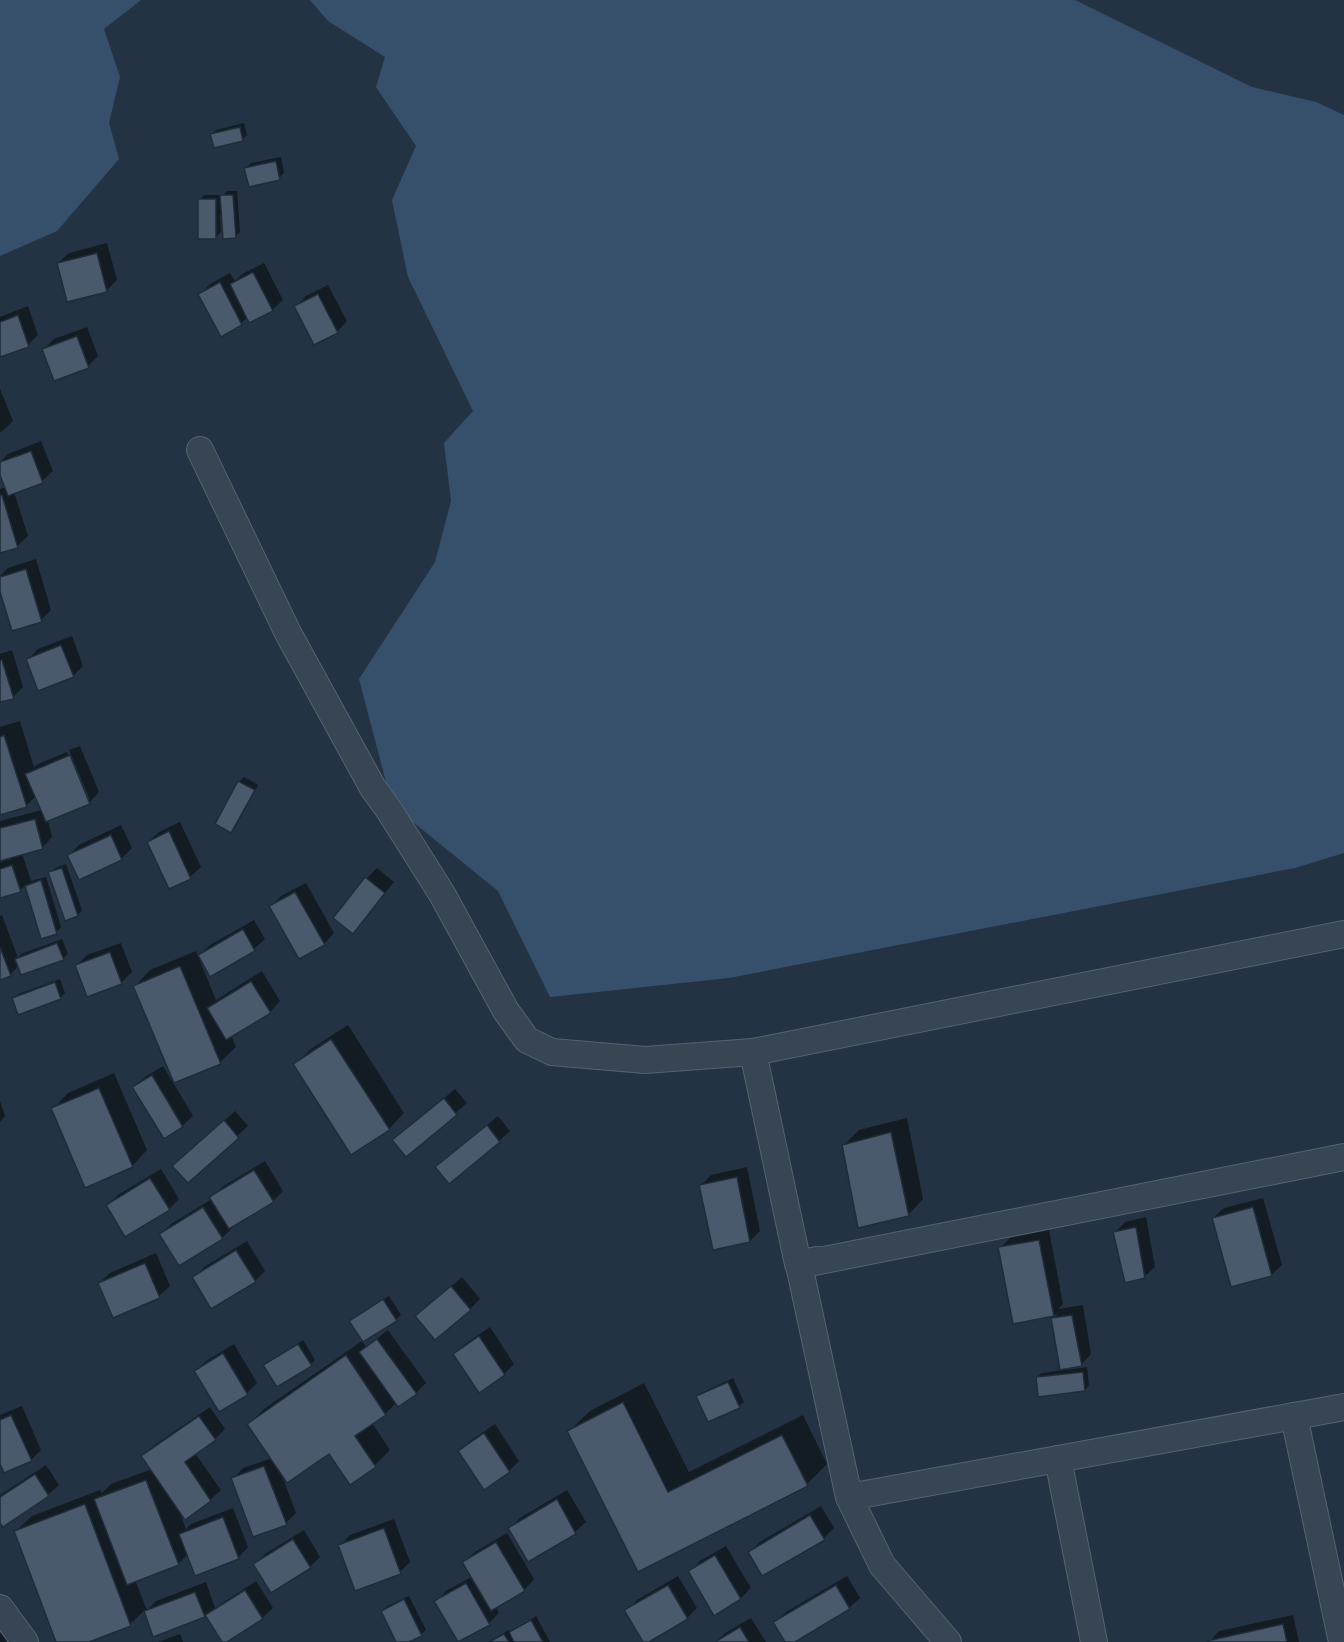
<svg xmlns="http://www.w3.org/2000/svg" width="1344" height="1642" viewBox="0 0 1344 1642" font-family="'IBM Plex Sans',sans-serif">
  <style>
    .water { fill: #36506b }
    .shadow { fill: #0007 }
    .building { fill: #4a5a6c; stroke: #1f2c3a; stroke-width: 1.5 }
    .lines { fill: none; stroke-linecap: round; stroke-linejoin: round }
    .street-casing { stroke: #566370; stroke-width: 28 }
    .street { stroke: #384552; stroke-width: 26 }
  </style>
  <rect width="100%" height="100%" fill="#243343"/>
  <g class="water">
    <path d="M0,0H141L104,29L120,77L109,123L119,159L57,231L0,256Z"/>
    <path d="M310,0H1075L1252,87L1316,102L1344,115V853L1295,868L729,978L550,997L498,891L392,805L359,679L435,562L451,501L444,443L473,411L408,277L392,200L416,146L376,87L385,57L328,21Z"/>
  </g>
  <g class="shadow">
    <path d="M244,123L247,135L242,140L212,134L216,130Z"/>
    <path d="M281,157L284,173L279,178L246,168L251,163Z"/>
    <path d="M227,191H237L240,232L235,237L223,214H220L221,232L216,237L199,200L204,195H220V198Z"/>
    <path d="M107,243L117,280L107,290L58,263L69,253Z"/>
    <path d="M264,263L283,300L272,310L248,317L241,323L221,334L200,295L210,284L230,273L235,281L242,274Z"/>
    <path d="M328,285L347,321L337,332L296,307L306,296Z"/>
    <path d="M28,306L38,335L28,345L0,356V317Z"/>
    <path d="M87,327L98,356L88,366L43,350L54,339Z"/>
    <path d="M0,389L13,421L0,433Z"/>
    <path d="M41,441L53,471L42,481L14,492L28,536L17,546L0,552V489L6,487L0,471V462L8,454Z"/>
    <path d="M36,559L51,610L41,620L0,587V576L8,568Z"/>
    <path d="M72,636L83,666L73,676L28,659L38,649Z"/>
    <path d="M12,650L23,687L13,697L0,701V654Z"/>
    <path d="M20,721L34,767L38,764L67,752L86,800H90L69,750L80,746L99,792L89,803L48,820L52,837L42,848L22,853L31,881L46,877L61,927L57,932L42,937L26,885L20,890L0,897V862L11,859V856L0,859V821L42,810L36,796L26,806L0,814V727Z"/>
    <path d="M244,777L258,785L236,826L231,831L239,782Z"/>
    <path d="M180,822L201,867L190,877L170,887L148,842L159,832Z"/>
    <path d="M121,825L132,848L121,859L80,878L69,855L79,845Z"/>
    <path d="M66,864L82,910L78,915L50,873L55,868Z"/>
    <path d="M377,868L394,882L353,932L367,878Z"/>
    <path d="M306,883L334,933L324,944L271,906L281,896Z"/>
    <path d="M2,915L18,958L21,954L62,939L68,954L63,958L19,965L10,975L0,978V916Z"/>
    <path d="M254,920L265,939L254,949L210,974L200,956H198L210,945Z"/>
    <path d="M121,943L132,972L121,983L77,965L87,955Z"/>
    <path d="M196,951L216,1000L262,971L280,1001L270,1012L231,1035L236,1047L220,1062L135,986L150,970Z"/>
    <path d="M60,979L65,993L60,998L14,999L18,994Z"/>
    <path d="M348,1025L404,1113L389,1129L295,1064L311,1049Z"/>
    <path d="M163,1066L193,1116L182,1126L134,1087L145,1077Z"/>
    <path d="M114,1073L147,1150L132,1166L53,1109L68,1093Z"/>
    <path d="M455,1089L467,1103L406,1155L394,1140Z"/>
    <path d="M0,1101L5,1116L0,1122Z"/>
    <path d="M235,1111L248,1126L188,1181L185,1156Z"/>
    <path d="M498,1116L510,1131L499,1141L437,1167Z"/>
    <path d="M907,1118L923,1199L908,1215L843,1146L859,1130Z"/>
    <path d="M265,1161L283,1191L273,1201L232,1226L233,1227L222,1238L179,1264L161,1234L171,1224L212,1199L222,1187Z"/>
    <path d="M747,1167L760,1231L750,1241L701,1185L711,1175Z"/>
    <path d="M161,1169L179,1199L169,1209L108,1205L118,1195Z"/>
    <path d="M1263,1198L1282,1265L1271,1275L1213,1218L1224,1208Z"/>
    <path d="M1146,1217L1155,1267L1144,1277L1115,1233L1125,1222Z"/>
    <path d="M1049,1230L1063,1304L1058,1309L1083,1305L1091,1354L1081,1365L1066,1367V1370L1087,1367L1089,1385L1085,1390L1037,1377L1042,1373L1062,1370L1053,1319L1058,1314L1014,1322L1000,1248L1010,1238Z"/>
    <path d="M247,1241L265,1271L255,1281L194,1278L204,1267Z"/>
    <path d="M156,1253L170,1286L159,1296L114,1316L99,1283L110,1273Z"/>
    <path d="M462,1277L480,1299L470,1309L417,1316Z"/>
    <path d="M389,1296L401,1315L396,1320L351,1321Z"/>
    <path d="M490,1327L514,1364L504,1374L455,1354L465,1344Z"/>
    <path d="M388,1330L426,1383L416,1393L397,1402L386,1413L372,1423L390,1450L375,1465L329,1452L281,1473L296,1513L286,1523L233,1479L243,1468L272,1458L249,1424L264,1409L362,1341L366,1347Z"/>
    <path d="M303,1340L315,1360L311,1364L265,1365Z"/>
    <path d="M234,1344L257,1383L247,1393L196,1371L206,1361Z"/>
    <path d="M733,1378L744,1402L739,1406L698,1397L703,1392Z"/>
    <path d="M644,1383L689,1472L803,1415L827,1464L807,1484L639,1570L569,1431L590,1411Z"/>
    <path d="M22,1406L41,1450L31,1460H0V1415Z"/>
    <path d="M210,1407L225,1429L215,1439L195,1453L221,1490L210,1500L185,1517L179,1510L186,1529L191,1524L233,1508L248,1547L238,1558L188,1554L178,1564L135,1580L147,1610L156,1601L206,1582L215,1608L256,1581L273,1608L262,1618L224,1642L206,1614L154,1635L145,1610L130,1624L84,1642H58L16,1531L32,1516L100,1490L102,1493L111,1484L152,1469L143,1456L153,1446Z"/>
    <path d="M495,1424L519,1461L509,1471L460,1451L470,1441Z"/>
    <path d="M46,1465L59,1485L48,1495L3,1525L0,1520V1495Z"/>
    <path d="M567,1490L586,1522L575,1532L528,1560L510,1528L520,1518Z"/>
    <path d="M821,1506L834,1528L824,1538L750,1552L760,1542Z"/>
    <path d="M394,1519L410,1562L400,1572L340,1546L350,1535Z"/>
    <path d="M304,1530L320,1557L310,1567L255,1565L265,1554Z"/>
    <path d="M507,1533L534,1579L524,1590L496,1607L499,1613L489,1623L436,1602L446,1591L473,1576L464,1562L475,1552Z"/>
    <path d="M726,1546L751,1588L741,1598L714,1614L690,1572L700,1561Z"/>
    <path d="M678,1576L697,1608L687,1618L644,1642L626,1611L637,1600Z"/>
    <path d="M847,1576L860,1598L849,1608L792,1642H787L775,1622L786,1612Z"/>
    <path d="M409,1596L426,1630L421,1634L405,1642H398L383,1611L387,1606Z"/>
    <path d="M1293,1615L1299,1642H1209L1219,1631Z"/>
    <path d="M0,1616L19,1642H0Z"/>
    <path d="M536,1616L550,1642H488L509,1630L511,1632Z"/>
    <path d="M751,1618L766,1642H716L725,1633Z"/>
    <path d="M180,1634L183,1642H158Z"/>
  </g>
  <g class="building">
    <path d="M240,127L243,141L214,148L210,134Z"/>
    <path d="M276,161L280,180L249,187L244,168Z"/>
    <path d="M220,195H233L236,238L223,239Z"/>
    <rect x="198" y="199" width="18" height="40"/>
    <path d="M97,253L107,292L67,302L57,263Z"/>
    <path d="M253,272L273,311L249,323L230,284Z"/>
    <path d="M220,282L242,325L221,337L198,294Z"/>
    <path d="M318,294L338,333L314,345L294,306Z"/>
    <path d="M18,315L29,347L0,357V322Z"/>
    <path d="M77,336L89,368L54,381L42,349Z"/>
    <path d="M31,451L43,483L8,496L0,475V462Z"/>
    <path d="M0,495H2L18,548L0,553Z"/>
    <path d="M26,569L42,622L12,631L0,592V577Z"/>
    <path d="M61,645L74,677L38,691L26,659Z"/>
    <path d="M0,660H2L14,699L0,702Z"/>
    <path d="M4,735L27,807L0,815V737Z"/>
    <path d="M70,755L90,804L46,822L25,774Z"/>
    <path d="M238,781L255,790L231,833L215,824Z"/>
    <path d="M35,819L43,849L0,861V828Z"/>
    <path d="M169,831L191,879L169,889L147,842Z"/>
    <path d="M111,835L122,860L79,880L67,855Z"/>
    <path d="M12,865L21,892L0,898V869Z"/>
    <path d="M62,868L78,916L65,921L48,872Z"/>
    <path d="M365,877L385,893L353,934L333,918Z"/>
    <path d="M41,880L57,934L41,939L25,886Z"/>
    <path d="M295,892L325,945L299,959L269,906Z"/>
    <path d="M243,929L255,951L210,977L198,955Z"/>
    <path d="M57,943L64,960L21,975L15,959Z"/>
    <path d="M0,947L11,976L0,980Z"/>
    <path d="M110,952L122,984L87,997L75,965Z"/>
    <path d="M180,966L221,1064L174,1083L133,986Z"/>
    <path d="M251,981L271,1013L226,1040L207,1008Z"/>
    <path d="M55,982L61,999L18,1015L12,998Z"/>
    <path d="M331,1039L390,1130L351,1155L293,1064Z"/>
    <path d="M152,1075L183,1127L164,1139L132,1087Z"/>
    <path d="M99,1088L133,1167L85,1188L51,1108Z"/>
    <path d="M444,1098L457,1115L406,1157L392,1140Z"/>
    <path d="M224,1120L239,1138L188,1183L172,1166Z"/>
    <path d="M487,1125L500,1142L449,1184L435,1167Z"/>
    <path d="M891,1132L909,1216L858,1228L842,1145Z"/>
    <path d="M254,1170L274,1202L229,1229L209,1197Z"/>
    <path d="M737,1177L750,1242L713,1250L699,1185Z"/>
    <path d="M150,1178L170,1210L125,1237L106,1205Z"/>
    <path d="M203,1207L223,1239L179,1266L159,1234Z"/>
    <path d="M1253,1207L1272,1276L1231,1287L1212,1218Z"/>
    <path d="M1136,1227L1145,1278L1125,1283L1113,1232Z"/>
    <path d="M1039,1240L1054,1316L1013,1324L998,1247Z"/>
    <path d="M236,1250L256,1282L211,1309L192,1277Z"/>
    <path d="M145,1263L160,1298L113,1318L98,1283Z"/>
    <path d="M451,1286L471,1310L435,1340L415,1316Z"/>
    <path d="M383,1299L397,1321L363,1342L349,1321Z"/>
    <path d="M1072,1315L1082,1366L1060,1370L1051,1318Z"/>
    <path d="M479,1336L505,1375L479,1393L453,1354Z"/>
    <path d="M377,1339L417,1394L398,1407L359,1352Z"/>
    <path d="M298,1344L312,1366L277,1387L263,1365Z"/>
    <path d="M223,1353L248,1395L219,1412L194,1371Z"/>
    <path d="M346,1355L386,1415L355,1436L376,1467L350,1485L329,1454L287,1483L247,1424Z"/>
    <path d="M1083,1372L1085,1391L1038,1397L1036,1377Z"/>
    <path d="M728,1382L740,1408L708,1422L696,1396Z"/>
    <path d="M623,1402L668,1492L782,1435L808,1486L638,1572L567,1431Z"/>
    <path d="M11,1415L32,1461L4,1473L0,1464V1420Z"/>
    <path d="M199,1416L216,1440L185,1462L211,1501L185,1520L141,1456Z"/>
    <path d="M484,1433L510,1472L484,1490L458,1451Z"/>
    <path d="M264,1466L287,1525L253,1537L231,1478Z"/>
    <path d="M35,1474L49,1496L3,1527L0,1523V1497Z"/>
    <path d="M146,1480L179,1565L127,1585L94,1499Z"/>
    <path d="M557,1499L576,1534L528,1562L508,1528Z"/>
    <path d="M85,1504L131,1626L89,1642H56L14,1531Z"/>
    <path d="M810,1515L825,1540L762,1576L748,1552Z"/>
    <path d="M223,1517L239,1559L195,1576L179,1534Z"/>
    <path d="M384,1528L401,1574L355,1591L338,1545Z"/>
    <path d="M293,1539L311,1568L271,1593L253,1564Z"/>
    <path d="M496,1542L525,1591L491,1611L462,1562Z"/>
    <path d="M715,1555L741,1599L714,1616L688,1571Z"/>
    <path d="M466,1583L490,1625L458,1642L434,1601Z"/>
    <path d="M668,1585L688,1619L649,1642H643L624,1610Z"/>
    <path d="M836,1585L850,1609L795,1642H785L773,1622Z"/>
    <path d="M245,1590L263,1619L227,1642H222L205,1615Z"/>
    <path d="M195,1592L205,1617L153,1637L144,1611Z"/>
    <path d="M404,1599L422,1636L409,1642H396L381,1611Z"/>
    <path d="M531,1620L543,1642H514L509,1632Z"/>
    <path d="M1283,1624L1287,1642H1208L1207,1641Z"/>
    <path d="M740,1627L749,1642H715Z"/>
    <path d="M504,1634L509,1642H489Z"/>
  </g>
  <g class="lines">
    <g class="street-casing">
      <g id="street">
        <path d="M200,450L288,633L373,788L389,810L442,894L506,1011L527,1040L552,1052L645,1060L753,1052L1344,934"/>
        <path d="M753,1052L798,1264L817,1260"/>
        <path d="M1294,1416L1342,1642"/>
        <path d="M1058,1459L1094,1642"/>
        <path d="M849,1497L1344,1407"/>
        <path d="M0,1608L25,1642"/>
        <path d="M948,1642L882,1565L849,1497L799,1265L1344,1157"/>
      </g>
    </g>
    <use href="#street" class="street"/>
  </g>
</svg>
